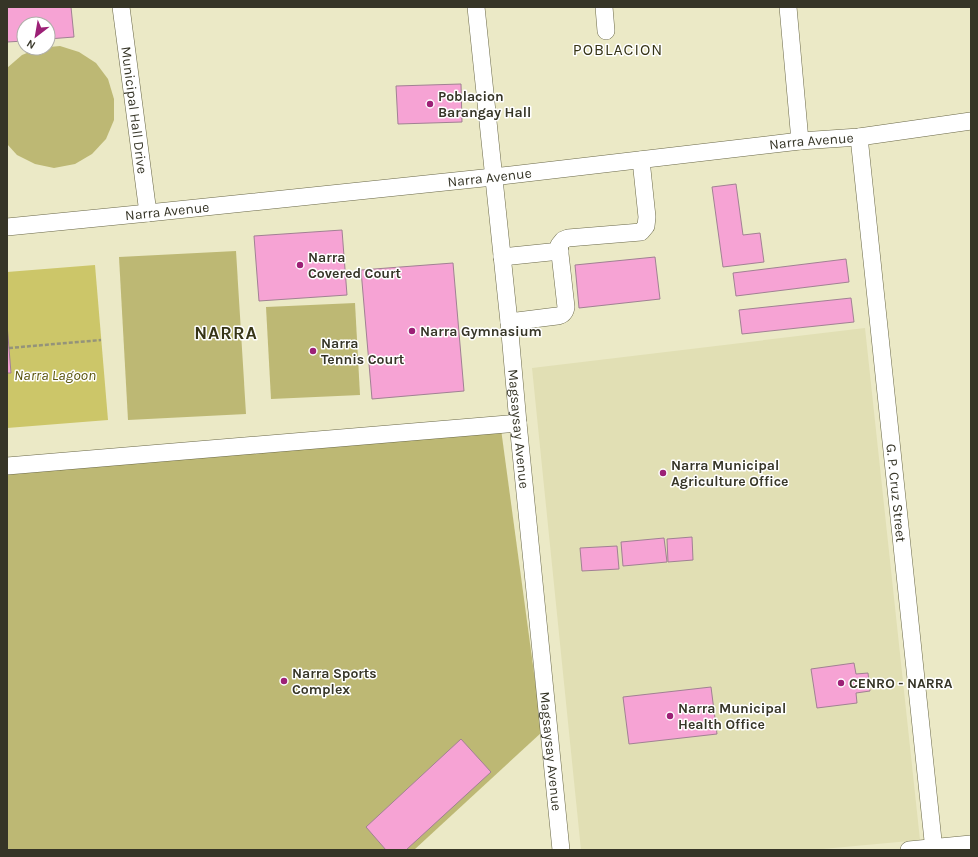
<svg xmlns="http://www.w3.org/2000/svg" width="978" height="857" viewBox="0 0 978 857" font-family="Karla,sans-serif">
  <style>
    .built { fill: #e1dfb4 }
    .green { fill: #bdb874 }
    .water { fill: #ccc669 }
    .building { fill: #f6a3d4; stroke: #a18193 }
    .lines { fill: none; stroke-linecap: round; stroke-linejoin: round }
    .minor-casing { stroke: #6a6848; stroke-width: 18 }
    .path { stroke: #94937a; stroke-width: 2.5; stroke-dasharray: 4 2; stroke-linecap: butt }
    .minor { stroke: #fff; stroke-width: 17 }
    .poi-dot { fill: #9c2076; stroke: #fff; stroke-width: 1.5 }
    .labels { text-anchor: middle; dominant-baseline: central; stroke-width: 3; stroke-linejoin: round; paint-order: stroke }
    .poi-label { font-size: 14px; font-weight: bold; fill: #363527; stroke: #fff; text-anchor: start }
    .street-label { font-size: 14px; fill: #363527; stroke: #fff }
    .water-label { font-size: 15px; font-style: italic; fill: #5a550e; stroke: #fff }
    .quarter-label { font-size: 16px; letter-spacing: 1px; fill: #363416; stroke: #fff }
    .district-label { font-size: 18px; font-weight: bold; letter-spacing: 1px; fill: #363416; stroke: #fff }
  </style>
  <rect width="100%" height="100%" fill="#ebe9c6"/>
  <path class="built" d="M865,328L920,840L812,850H581L532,368Z"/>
  <g class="green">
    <path d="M60,46L79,52L96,63L108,79L114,99V120L106,139L92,154L75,164L54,168L35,164L17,155L7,144V68L22,55L39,48Z"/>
    <path d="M236,251L246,414L128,420L119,257Z"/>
    <path d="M355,303L360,395L271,399L266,307Z"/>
    <path d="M501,429L542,732L414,850H7V472Z"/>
  </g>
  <path class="water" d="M95,265L108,420L7,428V272Z"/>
  <g class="building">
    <path d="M7,7H71L74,37L48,39V24H24V41L7,42Z"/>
    <path d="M461,84L462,122L398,124L396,86Z"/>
    <path d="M736,184L743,235L760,233L764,262L723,267L712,187Z"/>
    <path d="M342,230L347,295L259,301L254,236Z"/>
    <path d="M655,257L660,299L579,308L575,265Z"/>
    <path d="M846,259L849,282L736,296L733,273Z"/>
    <path d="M453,263L464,391L372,399L361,270Z"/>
    <path d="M851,298L854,322L742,334L739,310Z"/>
    <path d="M7,324L11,373H7Z"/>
    <path d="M692,537L693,560L668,562L667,539Z"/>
    <path d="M664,538L667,562L623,566L621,542Z"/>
    <path d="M617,546L619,569L582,571L580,548Z"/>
    <path d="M854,663L856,674L868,673L870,691L856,693L857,703L817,708L811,669Z"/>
    <path d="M711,687L717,734L629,744L623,697Z"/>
    <path d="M461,739L491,772L406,850H386L366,827Z"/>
  </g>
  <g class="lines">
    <g class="minor-casing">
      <g id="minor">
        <path id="s1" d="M121,7L148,213"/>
        <path id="s2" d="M476,7L509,322L518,423L561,850"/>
        <path d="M604,7L606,31"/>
        <path d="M788,7L800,141"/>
        <path id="s3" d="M859,137L934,850"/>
        <path id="s4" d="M7,227L148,213L493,177L800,141L859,137L971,121"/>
        <path d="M502,257L560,251"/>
        <path d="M509,322L557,316C563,315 565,313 566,307L559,245L563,240L568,238L641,232L646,226L647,217L641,160"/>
        <path d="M7,466L518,423"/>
        <path d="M909,850L971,844"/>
      </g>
    </g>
    <path class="path" d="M9,348L101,340"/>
    <use href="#minor" class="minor"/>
  </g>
  <g class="poi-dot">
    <circle cx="430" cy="104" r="4"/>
    <circle cx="300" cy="265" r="4"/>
    <circle cx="412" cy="331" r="4"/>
    <circle cx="313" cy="351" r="4"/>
    <circle cx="663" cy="473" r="4"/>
    <circle cx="284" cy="681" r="4"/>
    <circle cx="841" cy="683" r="4"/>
    <circle cx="670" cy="716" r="4"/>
  </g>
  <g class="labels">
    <g class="poi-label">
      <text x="438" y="96">Poblacion<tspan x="438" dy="16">Barangay Hall</tspan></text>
      <text x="308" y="257">Narra<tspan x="308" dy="16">Covered Court</tspan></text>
      <text x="420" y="331">Narra Gymnasium</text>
      <text x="321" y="343">Narra<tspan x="321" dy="16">Tennis Court</tspan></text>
      <text x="671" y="465">Narra Municipal<tspan x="671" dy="16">Agriculture Office</tspan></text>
      <text x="292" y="673">Narra Sports<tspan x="292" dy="16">Complex</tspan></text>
      <text x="849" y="683">CENRO - NARRA</text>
      <text x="678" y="708">Narra Municipal<tspan x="678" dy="16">Health Office</tspan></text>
    </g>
    <g class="street-label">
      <text stroke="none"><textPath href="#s1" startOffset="104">Municipal Hall Drive</textPath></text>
      <text stroke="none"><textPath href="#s4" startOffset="809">Narra Avenue</textPath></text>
      <text stroke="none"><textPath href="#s4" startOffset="485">Narra Avenue</textPath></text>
      <text stroke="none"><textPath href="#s4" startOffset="161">Narra Avenue</textPath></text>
      <text stroke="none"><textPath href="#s2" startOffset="424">Magsaysay Avenue</textPath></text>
      <text stroke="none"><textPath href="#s3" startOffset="358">G. P. Cruz Street</textPath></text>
      <text stroke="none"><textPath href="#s2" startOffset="748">Magsaysay Avenue</textPath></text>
    </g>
    <g class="water-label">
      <text x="55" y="375">Narra Lagoon</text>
    </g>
    <g class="quarter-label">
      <text x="618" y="49">POBLACION</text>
    </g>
    <g class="district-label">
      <text x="226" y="333">NARRA</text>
    </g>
  </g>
  <rect width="978" height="857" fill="none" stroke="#363527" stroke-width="16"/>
  <g transform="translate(36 36) rotate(211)"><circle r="19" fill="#ffffff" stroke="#afaea9"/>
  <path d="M0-3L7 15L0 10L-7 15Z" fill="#9c2076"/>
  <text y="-6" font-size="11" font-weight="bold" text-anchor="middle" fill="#363527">N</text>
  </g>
</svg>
